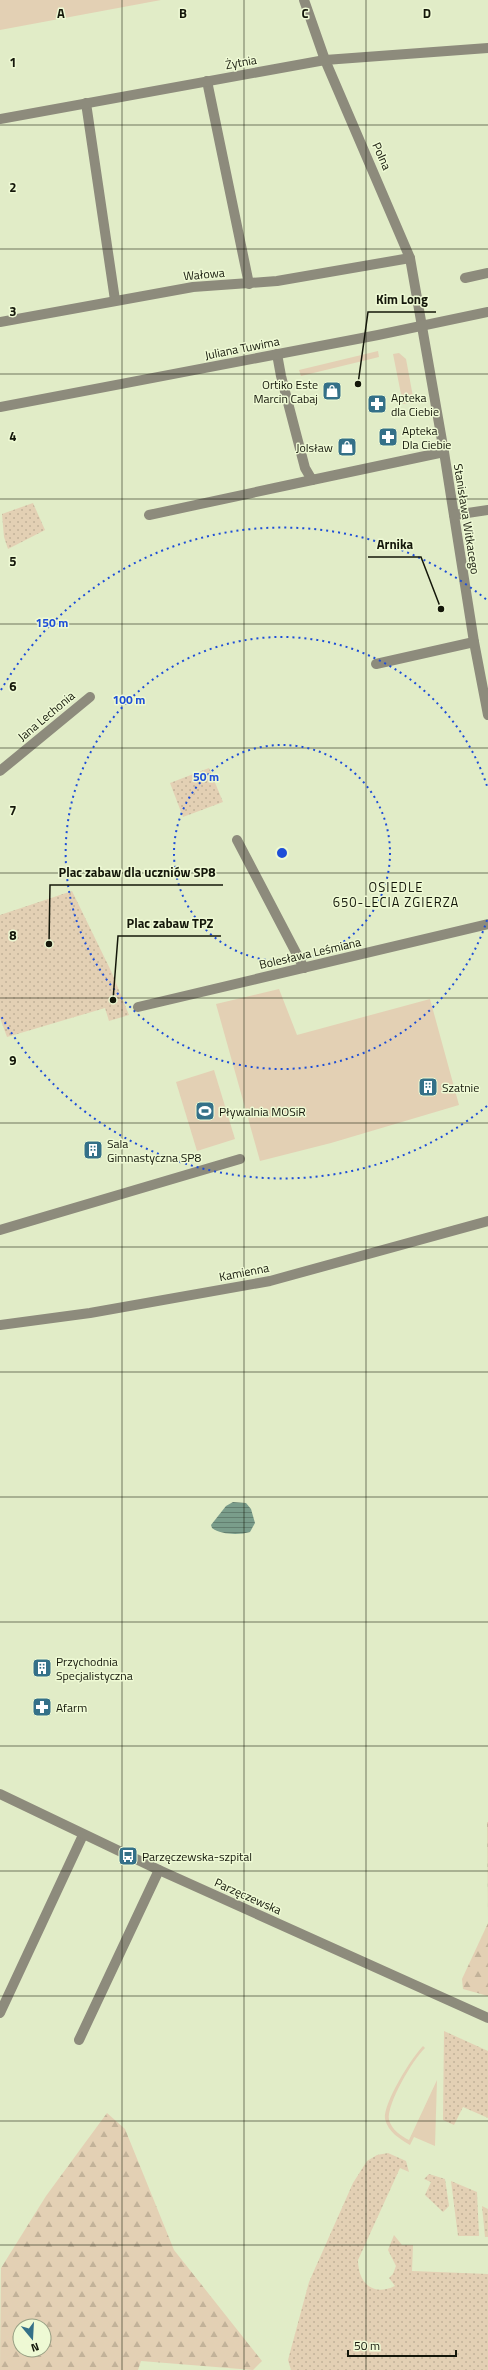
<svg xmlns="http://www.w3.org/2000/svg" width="488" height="2370" viewBox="0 0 488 2370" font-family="'Titillium Web',sans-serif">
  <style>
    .green { fill: #e3d0b4 }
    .forest { fill: url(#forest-firs); fill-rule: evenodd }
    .park { fill: url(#park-dots) }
    .water { fill: url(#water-rules) }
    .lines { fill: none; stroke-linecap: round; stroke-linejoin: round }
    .minor { stroke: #8d8b7c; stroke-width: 10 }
    .tertiary { stroke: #8d8b7c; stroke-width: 10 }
    .grid { fill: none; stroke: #14170a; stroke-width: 1; stroke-opacity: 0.55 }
    .ring { fill: none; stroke: #1d4ed8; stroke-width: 2; stroke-dasharray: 2 4 }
    .labels { text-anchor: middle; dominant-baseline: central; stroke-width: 3; stroke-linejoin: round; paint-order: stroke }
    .street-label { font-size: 12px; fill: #14170a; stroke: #eef9d4 }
    .poi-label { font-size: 12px; fill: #14170a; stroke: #eef9d4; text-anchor: start }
    .neighbourhood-label { font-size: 13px; letter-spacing: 1px; fill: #14170a; stroke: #eef9d4 }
    .grid-label { font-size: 13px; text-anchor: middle; font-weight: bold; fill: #14170a; stroke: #eef9d4; stroke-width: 3; stroke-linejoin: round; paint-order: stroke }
    .centre { fill: #1d4ed8; stroke: #eef9d4; stroke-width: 2 }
    .ring-label { font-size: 12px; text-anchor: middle; font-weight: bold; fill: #1d4ed8; stroke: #eef9d4; stroke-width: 3; stroke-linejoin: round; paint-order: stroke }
    .leader { fill: none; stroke: #14170a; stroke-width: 1.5 }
    .callout-dot { fill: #14170a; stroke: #eef9d4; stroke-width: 1.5 }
    .callout-label { font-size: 13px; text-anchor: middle; font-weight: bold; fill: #14170a; stroke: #eef9d4; stroke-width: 3; stroke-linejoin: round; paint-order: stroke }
  </style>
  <defs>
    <pattern id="forest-firs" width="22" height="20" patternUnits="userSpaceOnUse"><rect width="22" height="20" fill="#e3d0b4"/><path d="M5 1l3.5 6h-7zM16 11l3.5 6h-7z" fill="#c2b299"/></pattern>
    <pattern id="park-dots" width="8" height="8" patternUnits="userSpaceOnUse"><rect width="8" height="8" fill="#e3d0b4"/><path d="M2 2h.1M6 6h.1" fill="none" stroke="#c2b299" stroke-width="1.8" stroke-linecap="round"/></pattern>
    <pattern id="water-rules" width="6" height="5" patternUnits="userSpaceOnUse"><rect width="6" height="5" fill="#7a9d8b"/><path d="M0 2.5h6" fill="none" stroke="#637f70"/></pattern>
  </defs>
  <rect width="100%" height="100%" fill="#e1ecc7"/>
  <g class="green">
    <path d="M0,0H161L0,30Z"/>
    <path d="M378,351L379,357L301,376L299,370Z"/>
    <path d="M399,353L406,359L414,402L403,404L393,354Z"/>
    <path d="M279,989L297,1035L430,999L459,1105L331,1143L260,1161L216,1004Z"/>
    <path d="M214,1070L235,1139L197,1151L176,1082Z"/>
    <path d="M423,2046L425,2048C413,2059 386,2105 389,2120C392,2130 401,2136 409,2140L437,2080L435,2146L414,2137L410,2145C400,2139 388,2132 385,2119C383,2103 412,2057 423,2046Z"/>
  </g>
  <g class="forest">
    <path d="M487,1822H488V1919Z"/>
    <path d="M488,1923V1996L463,1989L462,1979Z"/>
    <path d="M107,2113L125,2129L174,2250L262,2361L253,2370L141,2361L138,2370H0L1,2268L46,2196ZM20,2326H44V2350H20Z"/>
  </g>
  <g class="park">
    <path d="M33,503L45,530L8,549L4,537L2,514Z"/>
    <path d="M209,768L223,802L183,817L170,783Z"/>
    <path d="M72,891L112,973L129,1015L109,1021L105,1008L7,1037L0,1018V915Z"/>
    <path d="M444,2031L488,2051V2118L463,2107L454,2125L443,2120Z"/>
    <path d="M388,2153L406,2161L409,2172L400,2168L358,2260C358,2282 372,2297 395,2286L389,2278L393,2274L396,2266L388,2250L394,2235L402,2245H413L412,2271L488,2274V2370H291L288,2360L309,2282L353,2183L367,2161L377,2155Z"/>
    <path d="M429,2174L445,2179L449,2206L443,2212L425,2195L431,2182L424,2179Z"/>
    <path d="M451,2181L477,2192L479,2236H458Z"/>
    <path d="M482,2206L488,2209V2237H485Z"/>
  </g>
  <path class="water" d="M233,1502L246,1503L251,1509L255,1523L250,1532C240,1535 221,1535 212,1528L211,1525L226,1506Z"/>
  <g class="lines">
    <g class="minor">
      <path d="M304,0L325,60L410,258L444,452L474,642L488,715"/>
      <path d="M207,81L249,284"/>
      <path d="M86,103L115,300"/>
      <path d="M0,119L325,60L488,48"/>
      <path d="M465,278L488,273"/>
      <path d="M0,322L193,287L277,281L410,258"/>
      <path d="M277,354L281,376L305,468L312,480L444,452"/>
      <path d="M149,515L312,480"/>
      <path d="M454,515L488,510"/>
      <path d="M376,664L474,642"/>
      <path d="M0,771L90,697"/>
      <path d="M237,840L304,968"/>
      <path d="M138,1007L488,924"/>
      <path d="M0,1230L240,1159"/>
      <path d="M0,1325L90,1313L270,1281L488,1221"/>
      <path d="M0,2013L83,1835"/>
      <path d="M79,2040L159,1870"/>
    </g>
    <g class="tertiary">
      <path d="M0,407L378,335L488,312"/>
      <path d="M0,1794L159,1870L488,2018"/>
    </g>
  </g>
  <path class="grid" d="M122,0V2370M244,0V2370M366,0V2370M0,125H488M0,249H488M0,374H488M0,499H488M0,624H488M0,748H488M0,873H488M0,998H488M0,1123H488M0,1247H488M0,1372H488M0,1497H488M0,1622H488M0,1746H488M0,1871H488M0,1996H488M0,2121H488M0,2245H488"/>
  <g class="ring">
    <circle cx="282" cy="853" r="108"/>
    <path d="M487 920A216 216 0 1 1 487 786"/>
    <path d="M487 1106A325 325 0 0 1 1 1016M1 690A325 325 0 0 1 487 600"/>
  </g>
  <defs>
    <g id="shop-square" transform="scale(1)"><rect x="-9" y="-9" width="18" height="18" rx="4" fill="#347088" stroke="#eef9d4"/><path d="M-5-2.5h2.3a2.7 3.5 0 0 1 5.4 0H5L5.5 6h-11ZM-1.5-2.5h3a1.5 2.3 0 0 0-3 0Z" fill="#fff"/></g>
    <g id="pharmacy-square" transform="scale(1)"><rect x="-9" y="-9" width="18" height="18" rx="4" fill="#347088" stroke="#eef9d4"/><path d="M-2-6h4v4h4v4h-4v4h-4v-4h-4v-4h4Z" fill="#fff"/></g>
    <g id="building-square" transform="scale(1)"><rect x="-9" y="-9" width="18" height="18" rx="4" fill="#347088" stroke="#eef9d4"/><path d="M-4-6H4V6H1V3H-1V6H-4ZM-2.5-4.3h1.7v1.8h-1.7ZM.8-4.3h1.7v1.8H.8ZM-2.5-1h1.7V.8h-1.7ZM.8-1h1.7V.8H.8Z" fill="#fff"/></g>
    <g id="stadium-square" transform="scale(1)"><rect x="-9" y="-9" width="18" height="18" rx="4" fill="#347088" stroke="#eef9d4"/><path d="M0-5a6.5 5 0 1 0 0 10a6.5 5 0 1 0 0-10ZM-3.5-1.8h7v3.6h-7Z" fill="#fff"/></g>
    <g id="bus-square" transform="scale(1)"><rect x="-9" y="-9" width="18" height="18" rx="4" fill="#347088" stroke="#eef9d4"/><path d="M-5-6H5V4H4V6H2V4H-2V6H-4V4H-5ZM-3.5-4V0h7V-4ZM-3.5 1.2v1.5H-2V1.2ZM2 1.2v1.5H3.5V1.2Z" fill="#fff"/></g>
  </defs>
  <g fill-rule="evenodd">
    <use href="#shop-square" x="332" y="391"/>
    <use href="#pharmacy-square" x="377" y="404"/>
    <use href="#pharmacy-square" x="388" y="437"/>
    <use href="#shop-square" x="347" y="447"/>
    <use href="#building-square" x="428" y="1087"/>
    <use href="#stadium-square" x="205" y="1111"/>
    <use href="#building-square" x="93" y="1150"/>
    <use href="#building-square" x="42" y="1668"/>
    <use href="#pharmacy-square" x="42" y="1707"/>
    <use href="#bus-square" x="128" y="1856"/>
  </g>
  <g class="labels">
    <g class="street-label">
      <text transform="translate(241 62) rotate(-10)">Żytnia</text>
      <text transform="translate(382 156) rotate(66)">Polna</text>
      <text transform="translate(204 274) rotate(-5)">Wałowa</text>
      <text transform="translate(242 348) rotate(-11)">Juliana Tuwima</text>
      <text transform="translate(467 519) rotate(81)">Stanisława Witkacego</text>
      <text transform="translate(46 716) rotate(-40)">Jana Lechonia</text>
      <text transform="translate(310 953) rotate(-13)">Bolesława Leśmiana</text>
      <text transform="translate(244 1272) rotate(-11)">Kamienna</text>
      <text transform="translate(248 1896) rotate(24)">Parzęczewska</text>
    </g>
    <g class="poi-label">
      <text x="318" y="384" text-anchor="end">Ortiko Este<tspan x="318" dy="14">Marcin Cabaj</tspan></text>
      <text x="391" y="397">Apteka<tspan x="391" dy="14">dla Ciebie</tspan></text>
      <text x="402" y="430">Apteka<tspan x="402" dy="14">Dla Ciebie</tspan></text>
      <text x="333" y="447" text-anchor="end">Jolsław</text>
      <text x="442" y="1087">Szatnie</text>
      <text x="219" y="1111">Pływalnia MOSiR</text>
      <text x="107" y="1143">Sala<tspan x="107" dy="14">Gimnastyczna SP8</tspan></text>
      <text x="56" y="1661">Przychodnia<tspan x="56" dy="14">Specjalistyczna</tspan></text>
      <text x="56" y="1707">Afarm</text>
      <text x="142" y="1856">Parzęczewska-szpital</text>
    </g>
    <g class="neighbourhood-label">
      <text x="396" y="887">OSIEDLE<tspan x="396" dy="15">650-LECIA ZGIERZA</tspan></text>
    </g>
  </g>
  <g class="grid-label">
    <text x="61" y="18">A</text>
    <text x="183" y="18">B</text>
    <text x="305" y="18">C</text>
    <text x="427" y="18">D</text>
    <text x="13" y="67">1</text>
    <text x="13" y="192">2</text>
    <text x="13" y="316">3</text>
    <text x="13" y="441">4</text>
    <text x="13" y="566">5</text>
    <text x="13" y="691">6</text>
    <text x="13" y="815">7</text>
    <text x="13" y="940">8</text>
    <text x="13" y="1065">9</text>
  </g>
  <circle cx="282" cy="853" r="6" class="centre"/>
  <g class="ring-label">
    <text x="52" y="627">150 m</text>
    <text x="129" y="704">100 m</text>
    <text x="206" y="781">50 m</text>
  </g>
  <path class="leader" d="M358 384L368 312H436M441 609L421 557H368M49 944L50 885H223M113 1000L118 936H221"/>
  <g class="callout-dot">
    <circle cx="358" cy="384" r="4"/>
    <circle cx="441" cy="609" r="4"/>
    <circle cx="49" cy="944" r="4"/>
    <circle cx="113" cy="1000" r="4"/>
  </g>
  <g class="callout-label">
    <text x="402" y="304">Kim Long</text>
    <text x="395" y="549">Arnika</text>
    <text x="137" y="877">Plac zabaw dla uczniów SP8</text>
    <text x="170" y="928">Plac zabaw TPZ</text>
  </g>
  <g transform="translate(32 2338) rotate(162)"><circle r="19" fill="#eef9d4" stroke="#979f83"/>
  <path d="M0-3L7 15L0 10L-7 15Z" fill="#347088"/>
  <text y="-6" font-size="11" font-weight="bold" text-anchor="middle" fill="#14170a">N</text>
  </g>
  <path d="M348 2350v6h108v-6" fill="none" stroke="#14170a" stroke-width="2"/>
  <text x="354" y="2350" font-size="12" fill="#14170a" stroke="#eef9d4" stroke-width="3" paint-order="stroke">50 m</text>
</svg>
